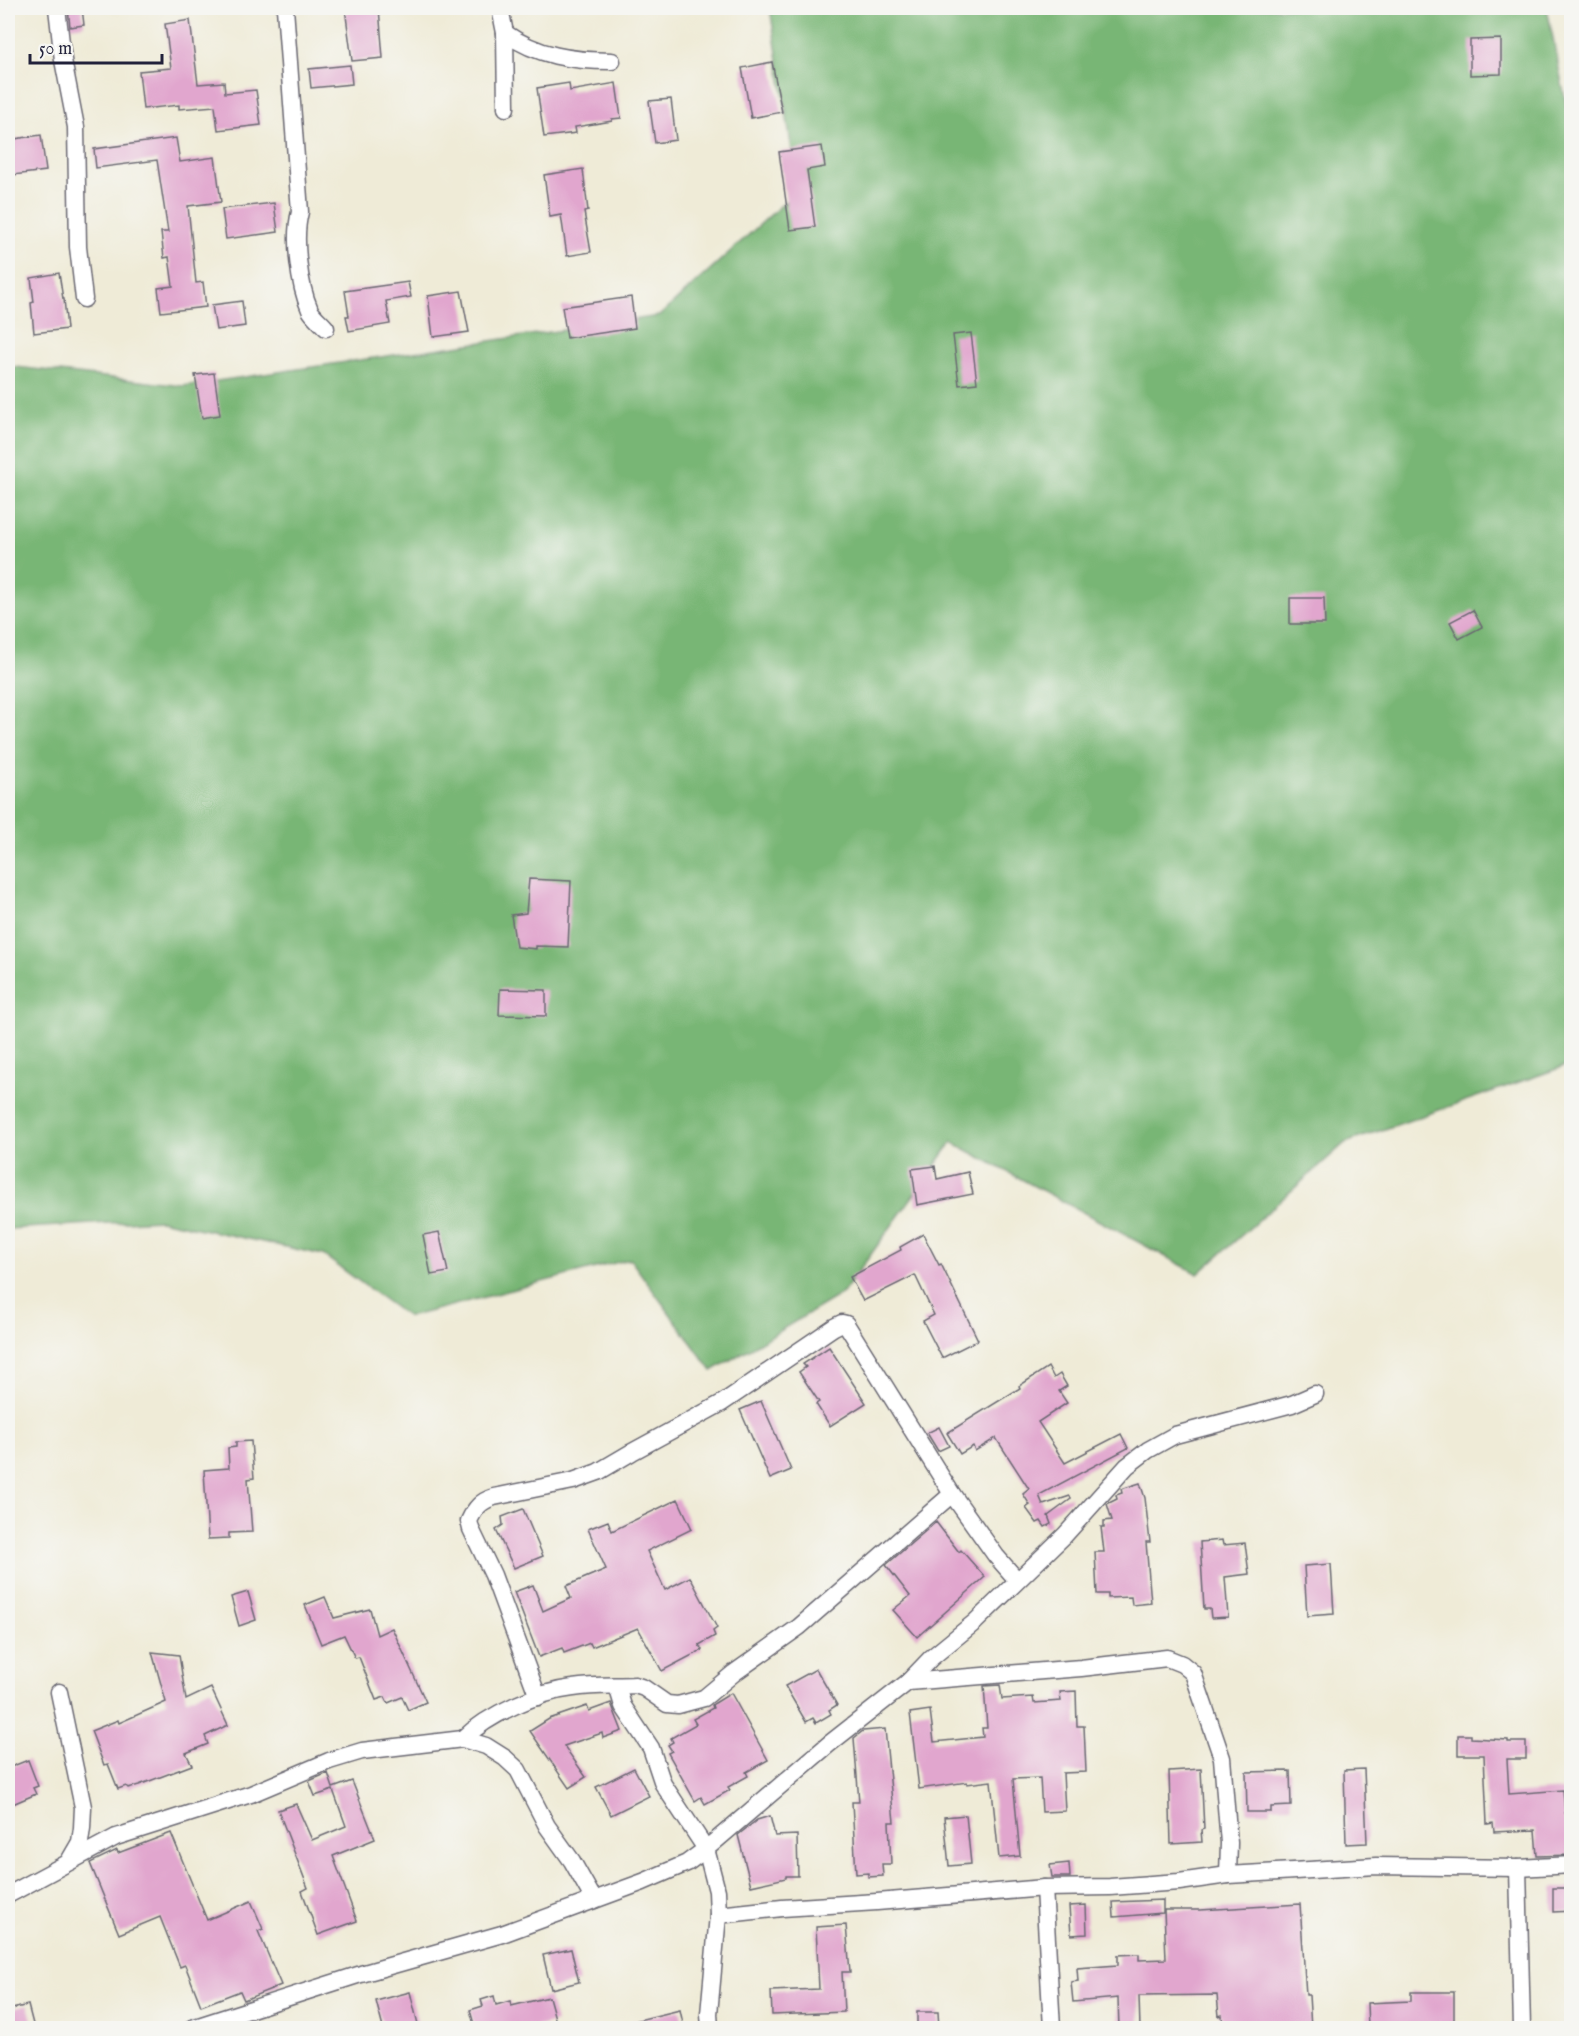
<svg xmlns="http://www.w3.org/2000/svg" width="1579" height="2036" viewBox="0 0 1579 2036" font-family="'IM FELL English',serif">
  <style>
    .forest { fill: #78b675; stroke: #4d6c58; stroke-width: 1.5 }
    .building { fill: #e1a6ce }
    .lines { fill: none; stroke-linecap: round; stroke-linejoin: round }
    .minor-casing { stroke: #6a6872; stroke-width: 19 }
    .minor { stroke: #fff; stroke-width: 16 }
  </style>
  <rect width="100%" height="100%" fill="#f6f6f2"/>
  <filter id="ink" filterUnits="userSpaceOnUse"><feTurbulence type="fractalNoise" baseFrequency=".0167" numOctaves="2"/><feDisplacementMap in="SourceGraphic" scale="12" xChannelSelector="R" yChannelSelector="G"/><feConvolveMatrix kernelMatrix="1 2 1 2 8 2 1 2 1" color-interpolation-filters="sRGB"/></filter>
  <filter id="wash" filterUnits="userSpaceOnUse"><feTurbulence type="fractalNoise" baseFrequency=".008" numOctaves="4" result="noise"/><feDisplacementMap in="SourceGraphic" scale="24" xChannelSelector="R" yChannelSelector="G"/><feGaussianBlur stdDeviation="1.35" result="paint"/><feColorMatrix in="noise" values="0 0 0 0 0 0 0 0 0 0 0 0 0 0 0 0 0 1.4 0 .05"/><feComposite in="paint" operator="in"/></filter>
  <g filter="url(#wash)">
    <rect width="100%" height="100%" fill="#efebd7"/>
    <path class="forest" d="M770,8H1547L1572,134L1571,1064L1345,1143L1198,1274L952,1142L843,1293L712,1371L630,1259L408,1317L323,1255L160,1220L8,1229V366L183,386L659,316L798,190Z"/>
    <g id="blocks">
      <g class="building">
        <path d="M68,8H82L84,25L70,27Z"/>
        <path d="M345,8H379L383,58L352,61Z"/>
        <path d="M190,20L198,84L224,82L225,93L256,90L261,125L218,130L215,106L179,109V105L143,109L139,71L171,68L165,24Z"/>
        <path d="M1501,39V74L1470,75V40Z"/>
        <path d="M772,62L782,112L751,118L742,68Z"/>
        <path d="M350,65L352,84L311,88L309,69Z"/>
        <path d="M569,83L570,91L616,83L621,118L612,119V121L575,127L576,133L544,137L537,88Z"/>
        <path d="M671,99L676,140L655,143L649,101Z"/>
        <path d="M41,135L46,171L13,175L8,140Z"/>
        <path d="M176,138L180,162L215,157L221,202L188,206L196,283L203,282L206,307L161,312L158,288L173,286L169,257L164,258L161,232H168L157,160L96,168L94,149Z"/>
        <path d="M822,146L825,167L807,170L815,227L790,230L779,152Z"/>
        <path d="M583,169L588,211L584,212L591,252L567,256L561,215L550,217L544,175Z"/>
        <path d="M274,203L278,232L226,239L222,209Z"/>
        <path d="M59,273L63,299H64L67,329L34,333L31,303L34,302L31,278Z"/>
        <path d="M408,282L411,297L386,301L390,324L349,331L346,316H349L345,291Z"/>
        <path d="M461,291L469,332L433,337L428,296Z"/>
        <path d="M631,297L635,328L567,338L562,307Z"/>
        <path d="M242,301L245,326L216,330L212,305Z"/>
        <path d="M971,333L977,383L959,385L953,335Z"/>
        <path d="M214,373L220,415L202,418L195,375Z"/>
        <path d="M1290,598H1324L1325,624H1290Z"/>
        <path d="M1473,610L1482,627L1459,639L1450,622Z"/>
        <path d="M529,879L571,881L568,947L536,946V949L516,947L511,915L526,913Z"/>
        <path d="M500,989L546,990V1016L499,1015Z"/>
        <path d="M935,1166L937,1179L968,1172L973,1194L917,1205L912,1169Z"/>
        <path d="M439,1232L448,1272L431,1275L423,1235Z"/>
        <path d="M923,1234L939,1265L941,1264L978,1340L942,1358L923,1321L934,1315L915,1275L863,1301L850,1277L901,1250L900,1247Z"/>
        <path d="M829,1347L866,1403L830,1426L816,1404L819,1402L799,1372L806,1367L803,1364Z"/>
        <path d="M1048,1367L1054,1378L1060,1374L1067,1386L1059,1391L1067,1403L1038,1422L1065,1463L1121,1434L1128,1448L1039,1495L1043,1505L1070,1496L1071,1499L1048,1516L1051,1524L1045,1527L1041,1521L1037,1523L1026,1508L1030,1505L1023,1494L1029,1489L996,1438L975,1451L973,1446L960,1454L947,1433L1020,1388L1019,1386Z"/>
        <path d="M761,1401L791,1470L770,1479L740,1410Z"/>
        <path d="M939,1427L949,1446L938,1451L927,1433Z"/>
        <path d="M251,1441L254,1478L248,1479L252,1532L229,1533V1538L208,1539L204,1470L229,1468L228,1448L236,1447V1442Z"/>
        <path d="M1140,1483L1145,1498L1150,1542H1146L1151,1603L1132,1605L1131,1597L1108,1598V1594H1097L1095,1552H1104L1101,1527H1104V1521L1112,1520L1107,1504L1117,1499L1116,1495L1122,1493L1121,1489Z"/>
        <path d="M678,1499L692,1529L647,1551L665,1590L690,1577L717,1628L713,1631L715,1636L699,1645L702,1650L662,1671L638,1628L592,1647L590,1643L564,1653L562,1648L539,1657L514,1592L533,1585L543,1611L571,1598L566,1586L606,1569L588,1529L608,1521L612,1531Z"/>
        <path d="M523,1509L543,1556L514,1568L496,1530L503,1525L502,1517Z"/>
        <path d="M936,1522L959,1552L961,1550L985,1577L917,1637L893,1610L910,1596L886,1565Z"/>
        <path d="M1222,1540L1223,1545L1245,1543L1249,1574L1225,1577L1228,1617L1211,1618L1210,1609H1204L1200,1542Z"/>
        <path d="M1331,1564L1334,1614L1307,1616L1304,1566Z"/>
        <path d="M248,1592L256,1620L239,1626L231,1597Z"/>
        <path d="M325,1597L334,1618L370,1609L377,1635L392,1628L426,1702L408,1710L402,1697L388,1703L385,1697L376,1700L359,1657L355,1658L344,1635L321,1644L305,1605Z"/>
        <path d="M152,1652L179,1655L186,1700L211,1688L228,1725L205,1736L208,1744L186,1753L192,1765L139,1785L128,1788L126,1786L118,1789L108,1764L104,1765L91,1731L118,1720L119,1723L166,1702Z"/>
        <path d="M816,1669L837,1705L829,1710L831,1714L816,1723L813,1718L806,1722L785,1686Z"/>
        <path d="M1000,1685L1002,1699L1033,1697L1034,1703L1061,1701L1060,1692L1076,1691L1077,1726H1084L1086,1772L1063,1773L1065,1811L1042,1812L1040,1778L1013,1779L1020,1856L999,1858L991,1781L967,1784V1782L919,1789L910,1713L930,1710L934,1742L983,1737L982,1728H987L984,1686Z"/>
        <path d="M731,1693L768,1760L746,1772L748,1776L728,1787L730,1790L705,1804L701,1797L695,1801L668,1753L672,1751L668,1745L673,1742L671,1738L696,1724L693,1719L713,1708L712,1705L715,1703Z"/>
        <path d="M611,1703L622,1731L603,1738L602,1733L564,1746L586,1777L569,1788L530,1731L549,1719L587,1706L589,1711Z"/>
        <path d="M885,1729L894,1822H889L891,1864H882L883,1876L868,1877V1873L856,1874L852,1802H859L854,1738L863,1731Z"/>
        <path d="M1458,1735H1471V1738L1508,1740V1742H1526V1759H1507L1509,1794L1563,1790L1565,1813L1572,1812V1855L1537,1856L1535,1830L1494,1832L1493,1823L1487,1824L1484,1755H1458Z"/>
        <path d="M28,1760L38,1786L33,1788L36,1794L8,1806V1768Z"/>
        <path d="M634,1768L649,1796L611,1815L596,1787Z"/>
        <path d="M1201,1769L1204,1829L1201,1830L1202,1842L1171,1844L1169,1771Z"/>
        <path d="M1364,1769L1367,1843L1346,1844L1344,1770Z"/>
        <path d="M1290,1771L1291,1806L1271,1807V1812H1247L1246,1772Z"/>
        <path d="M328,1773L333,1788L352,1781L375,1839L333,1856L357,1921L318,1935L302,1891L308,1888L278,1810L296,1804L312,1840L346,1826L333,1790L315,1796L309,1781Z"/>
        <path d="M966,1815L971,1864L949,1866L944,1817Z"/>
        <path d="M770,1816L775,1836L797,1835L798,1876H786V1878L751,1886L738,1835L757,1820Z"/>
        <path d="M171,1833L207,1920L251,1901L263,1929L258,1931L281,1985L244,2000L240,1991L201,2006L185,1965L180,1967L160,1917L119,1934L90,1863L117,1850L118,1853Z"/>
        <path d="M1069,1863L1070,1877H1052L1050,1865Z"/>
        <path d="M1553,1888H1572V1911L1553,1912Z"/>
        <path d="M1163,1900V1913L1114,1917L1113,1902Z"/>
        <path d="M1300,1904L1306,1995H1309L1311,2028H1223L1222,2015L1219,2016L1217,1995L1139,1996L1140,2028H1119L1118,1998L1073,2002L1071,1982L1078,1981L1077,1968L1118,1965V1955L1139,1954V1960L1166,1959L1164,1910H1200Z"/>
        <path d="M1086,1905L1087,1934L1071,1935L1069,1906Z"/>
        <path d="M846,1925L850,1972H842L844,2012L772,2015L771,1991L819,1989L816,1927Z"/>
        <path d="M571,1949L579,1982L551,1989L543,1955Z"/>
        <path d="M410,1992L419,2028H383L376,2001Z"/>
        <path d="M1411,1992H1454V2024L1404,2025L1405,2028H1368L1367,2003L1411,2001Z"/>
        <path d="M494,1996L496,2005L510,2001L511,2006L549,1997L556,2022L531,2028H475L470,2010L483,2006L481,2000Z"/>
        <path d="M28,2005L34,2028H8V2010Z"/>
        <path d="M680,2010L684,2028H626V2023Z"/>
        <path d="M917,2012H938L939,2028H917Z"/>
      </g>
    </g>
  </g>
  <g filter="url(#ink)">
    <use href="#blocks" fill-opacity="0" stroke="#6a6872" stroke-width="1.5"/>
    <g class="lines">
      <g class="minor-casing">
        <g id="minor">
          <path d="M57,8L63,60L76,127L78,247L84,299"/>
          <path d="M285,8L300,212C293,238 299,285 310,310C313,316 321,322 326,328"/>
          <path d="M500,8L505,33L506,108"/>
          <path d="M505,33C538,56 572,61 612,61"/>
          <path d="M617,1686L623,1706L651,1748L663,1784L706,1849L717,1891L718,1915L709,2014L710,2028"/>
          <path d="M59,1692L83,1807L82,1828L80,1842L69,1861"/>
          <path d="M538,1697L493,1575L471,1529L469,1521C475,1508 481,1501 494,1497L573,1481L598,1472L632,1452L722,1403L834,1327L842,1323L846,1324L952,1494L996,1556L1017,1580"/>
          <path d="M463,1739C489,1714 538,1692 573,1688C594,1685 614,1686 635,1685L644,1688L667,1704L678,1705L704,1698L734,1673L799,1627L952,1494"/>
          <path d="M1518,1868L1522,2028"/>
          <path d="M1228,1875L1376,1866L1518,1868L1572,1865"/>
          <path d="M1044,1888L1052,2028"/>
          <path d="M8,1895L116,1837L251,1794L329,1761L362,1751L463,1739L486,1746L505,1758L518,1770L547,1826L572,1861L594,1900"/>
          <path d="M718,1915L782,1908L877,1902L1044,1888L1110,1887L1179,1882L1228,1875L1229,1843L1222,1758L1193,1673L1182,1664L1167,1658L1081,1668L908,1682"/>
          <path d="M192,2028L361,1974L502,1934L643,1882L687,1863L706,1849L829,1744L908,1682L931,1658L975,1622L1065,1535L1127,1466L1148,1450L1175,1435L1292,1404L1315,1394"/>
        </g>
      </g>
      <use href="#minor" class="minor"/>
    </g>
  </g>
  <rect width="1579" height="2036" fill="none" stroke="#f6f6f2" stroke-width="30"/>
  <path d="M30 54v9h132v-9" fill="none" stroke="#22223b" stroke-width="3"/>
  <text x="39" y="54" font-size="18" fill="#22223b" stroke="#f6f6f2" stroke-width="4.5" paint-order="stroke">50 m</text>
</svg>
